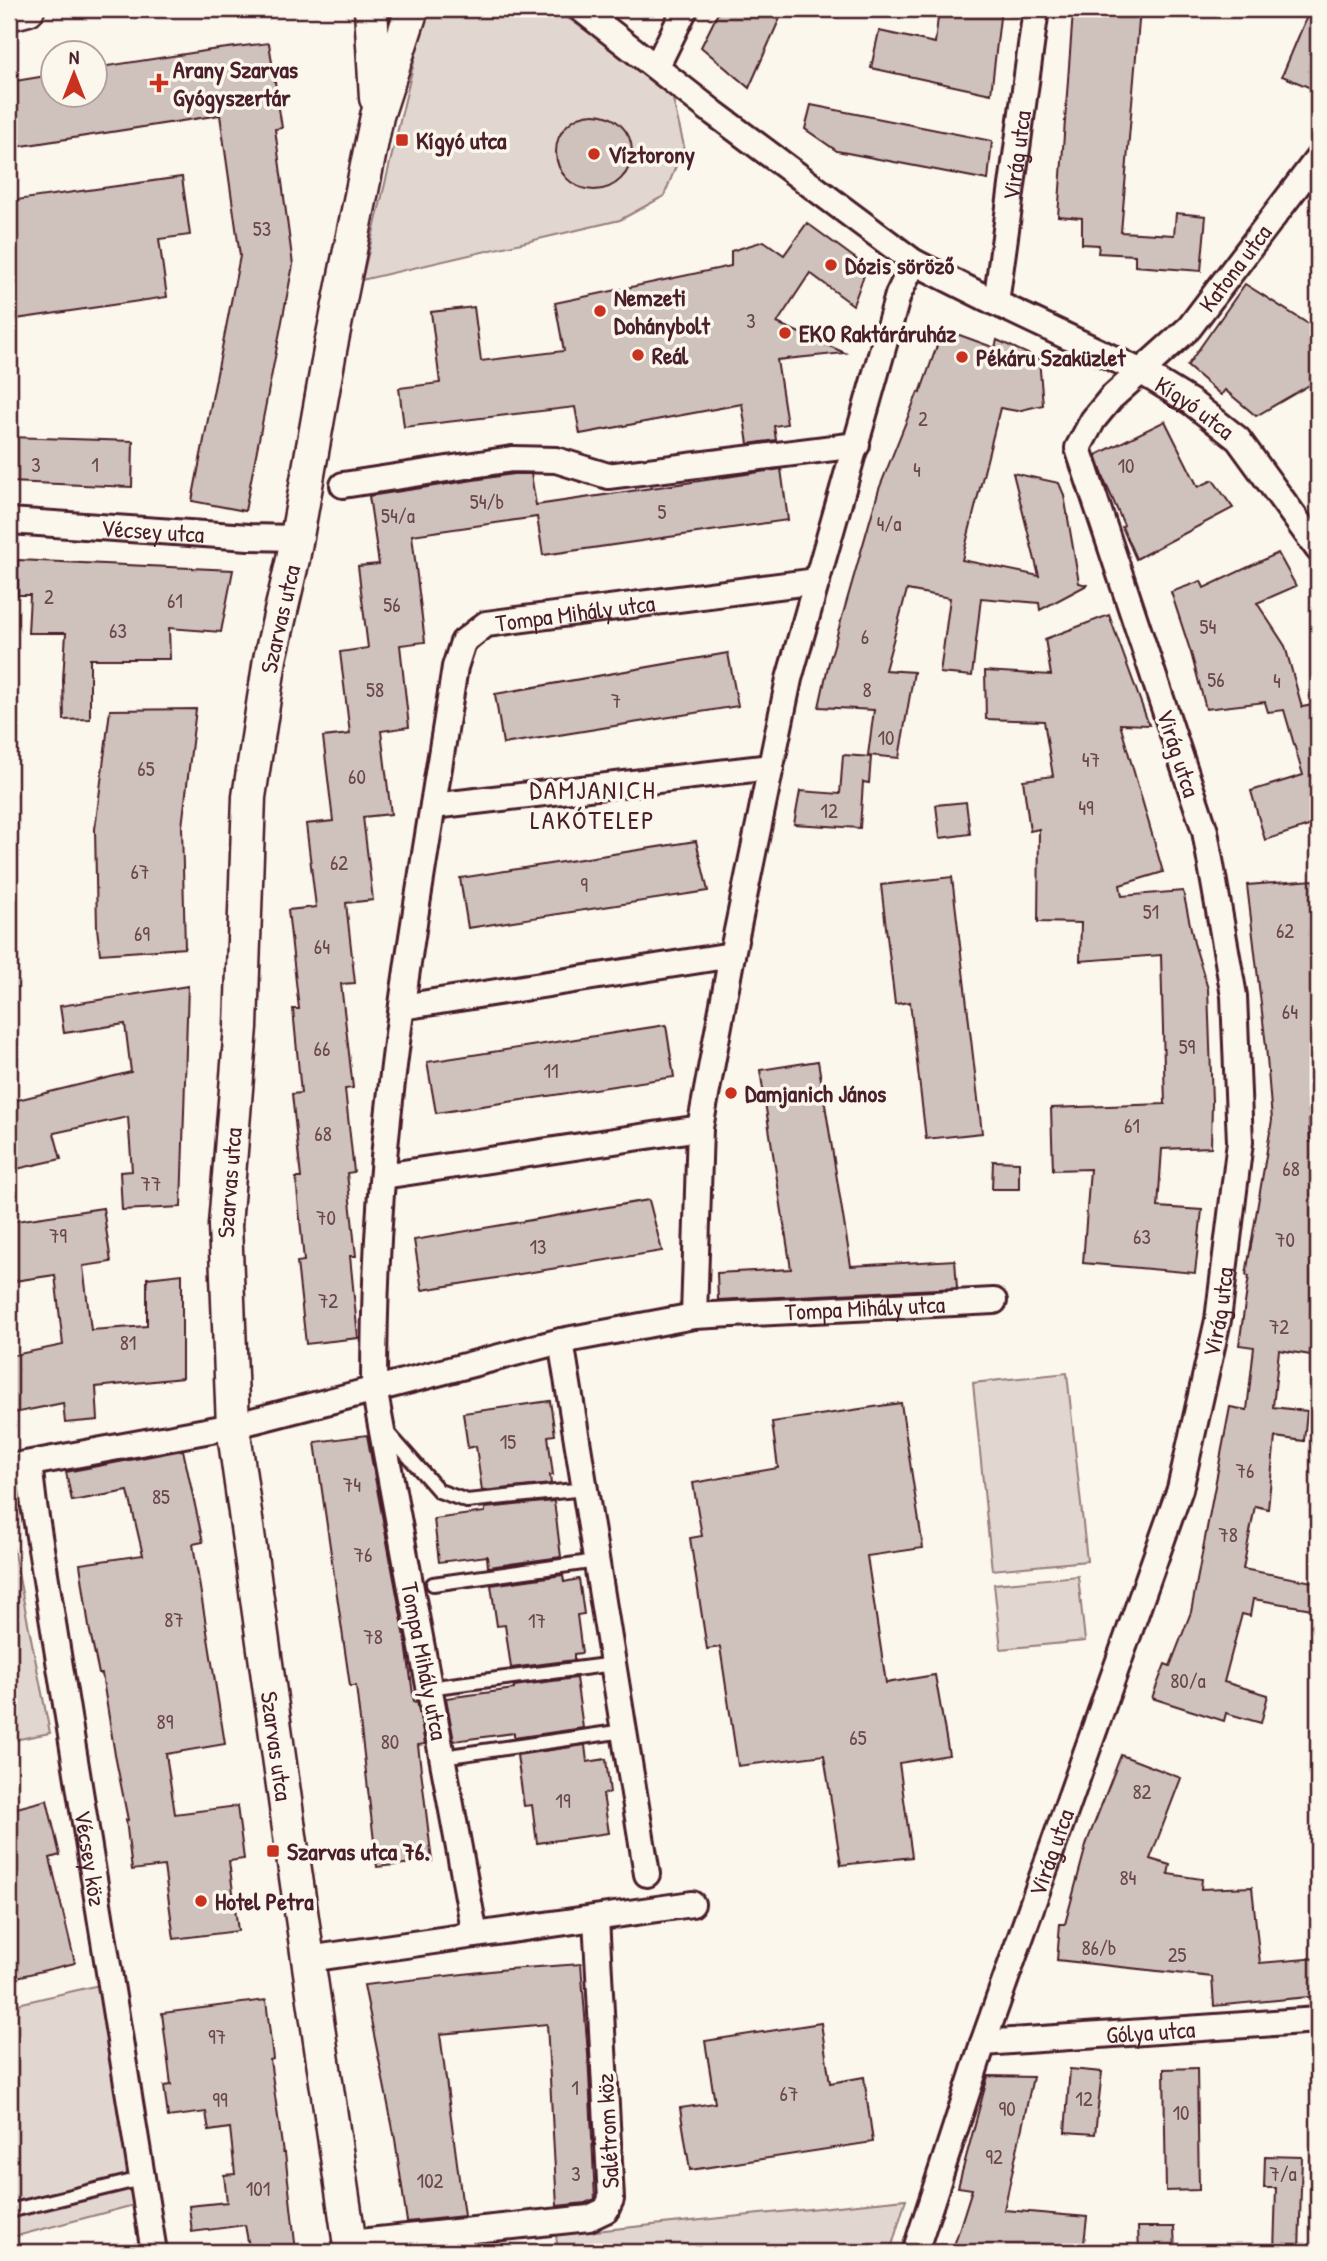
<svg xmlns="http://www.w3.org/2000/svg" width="1327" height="2261" viewBox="0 0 1327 2261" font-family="'Patrick Hand',sans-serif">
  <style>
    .green { fill: #e2d7d0; stroke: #967b7e; stroke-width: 2 }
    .building { fill: #cfc2bc; stroke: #4a1f2b; stroke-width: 2 }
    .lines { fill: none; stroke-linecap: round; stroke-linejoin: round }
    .service-casing { stroke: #4a1f2b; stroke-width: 18 }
    .minor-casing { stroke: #4a1f2b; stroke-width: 30 }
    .tertiary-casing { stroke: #4a1f2b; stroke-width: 37 }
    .service { stroke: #fbf7ec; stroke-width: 12 }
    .minor { stroke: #fbf7ec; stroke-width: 24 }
    .tertiary { stroke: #fbf7ec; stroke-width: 32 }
    .poi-dot { fill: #c8321e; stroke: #fbf7ec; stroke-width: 2.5 }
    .labels { text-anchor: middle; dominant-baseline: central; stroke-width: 7; stroke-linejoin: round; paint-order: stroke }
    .number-label { font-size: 21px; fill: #6b484f }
    .poi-label { font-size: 24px; font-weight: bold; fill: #4a1f2b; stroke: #fbf7ec; text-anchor: start }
    .street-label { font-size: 24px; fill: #4a1f2b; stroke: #fbf7ec }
    .neighbourhood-label { font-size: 26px; letter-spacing: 2px; fill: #4a1f2b; stroke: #fbf7ec }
  </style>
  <rect width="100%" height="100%" fill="#fbf7ec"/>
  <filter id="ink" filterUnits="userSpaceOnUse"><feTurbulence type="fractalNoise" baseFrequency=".0143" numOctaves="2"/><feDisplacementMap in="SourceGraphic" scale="14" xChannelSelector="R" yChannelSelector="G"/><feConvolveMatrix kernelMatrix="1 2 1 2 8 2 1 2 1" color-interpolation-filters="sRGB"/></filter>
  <g filter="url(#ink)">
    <g class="green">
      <path d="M431,9H554L670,87L684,146L664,196L620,220L362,280L426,12Z"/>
      <path d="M1067,1373L1087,1561L992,1570L973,1383Z"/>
      <path d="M9,1528L50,1733L9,1741Z"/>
      <path d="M1078,1576L1085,1641L1001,1649L994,1584Z"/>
      <path d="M112,1982L134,2205L9,2238V2006Z"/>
      <path d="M906,2199L890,2252H558L556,2235Z"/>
    </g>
    <g class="building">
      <path d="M720,9H784L749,88L701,47Z"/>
      <path d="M939,9H1001L991,94L871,68L879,31L935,43Z"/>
      <path d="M1083,9H1140L1121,232L1174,235L1176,213L1206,216L1201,271L1135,266V255L1098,253L1099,245L1082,244V218L1058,216L1073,12L1082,14Z"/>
      <path d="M1310,9H1318V91L1282,76Z"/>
      <path d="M269,43L282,128L275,129L293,265L245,511L192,501L240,256L220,115L9,148V82L52,75V94H94V68L211,50Z"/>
      <path d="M811,105L992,141L988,180L837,151L805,129Z"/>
      <circle cx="594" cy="152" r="38"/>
      <path d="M182,177L190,235L159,239L167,297L9,320V201Z"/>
      <path d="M807,223L867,267L853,305L810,273L777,323L845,353L777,360L787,424L774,426L776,440L748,444L742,404L580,434L575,407L404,427L399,388L440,383L431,312L474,307L481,361L564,351L555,303L731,266V251L764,241L784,255Z"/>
      <path d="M1245,284L1318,330V380L1256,416L1225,390L1221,395L1187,366Z"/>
      <path d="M943,329L995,348L997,340L1039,359L1043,405L1017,411L1000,408L962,560L1039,576L1013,473L1059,483L1064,495L1079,583L1087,585L1040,610L1039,603L981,598L972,676L940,673L950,598L907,590L885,670L914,672L899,758L868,755L874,710L819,707L828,666L879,489L918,392L920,393Z"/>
      <path d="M1165,421L1198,487L1213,480L1233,508L1136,559L1122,527L1124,525L1106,484L1096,455Z"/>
      <path d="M9,437L133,441L132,487L9,482Z"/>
      <path d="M781,469L788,520L543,555L537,517L412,535L425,642L400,645L409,727L381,731L391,814L363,817L373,900L346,903L355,983L341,984L353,1088L345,1089L354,1172L347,1173L356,1256H350L358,1338L306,1344L297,1262L304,1261L296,1178H301L292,1094L301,1093L293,1009H299L288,910L316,907L306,824L333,821L323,737L350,734L340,652L368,648L358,566L379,564L369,496L513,474H531L536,505Z"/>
      <path d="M1278,553L1296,586L1257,603L1285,646L1302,707L1318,704V823L1265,840L1251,791L1303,775L1284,710L1268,712L1265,702L1206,709L1191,653L1171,592L1201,581L1204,588Z"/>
      <path d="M18,560L233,570L221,632L169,628L170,659H90V719L64,720L63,679L66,633H28L30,595H18Z"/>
      <path d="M1109,615L1149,725L1120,724L1163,872L1120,885L1122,896L1183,891L1194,943L1208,989L1212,1102L1211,1147L1162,1149L1158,1207L1202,1210L1195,1273L1083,1263L1090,1169L1053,1170L1051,1108L1165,1104L1161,955L1080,961L1081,923L1038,922L1039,829L1030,831L1023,780L1053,776L1044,721L986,719L985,671L1051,675L1045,639Z"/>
      <path d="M728,653L738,706L503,744L495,694Z"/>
      <path d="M196,709L182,827L185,948L100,954L97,928L95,829L110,710Z"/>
      <path d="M843,755L871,757L869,783L863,782L860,828L794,824L800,791L840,794Z"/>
      <path d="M966,802L970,834L940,838L936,805Z"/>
      <path d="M696,841L708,891L468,928L460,878Z"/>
      <path d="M952,877L982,1133L926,1139L910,1002L895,1004L881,885Z"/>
      <path d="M1314,880L1318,917V1095L1308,1094L1310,1142H1318V1307L1311,1355L1279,1350L1273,1407L1307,1411L1304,1441L1275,1437L1268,1509L1255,1506L1243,1569L1318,1583V1610L1253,1599L1250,1616L1242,1614L1224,1682L1268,1695L1261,1723L1226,1713L1224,1721L1152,1698L1165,1664L1170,1666L1191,1612L1230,1407L1247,1410L1254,1347L1239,1345L1249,1276L1246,1275L1272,1120L1266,1046L1247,885Z"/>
      <path d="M188,986L181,1207L122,1210L120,1172L132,1171L128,1117L54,1133L61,1159L12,1170L9,1144V1102L131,1072L125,1024L64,1033L60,1006Z"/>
      <path d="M666,1025L674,1077L436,1113L427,1062Z"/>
      <path d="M818,1061L851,1266L955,1260L957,1288L718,1300L717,1273L791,1269L760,1070Z"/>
      <path d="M993,1161L1019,1162V1189H992Z"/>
      <path d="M649,1200L662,1251L422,1290L414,1240Z"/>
      <path d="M103,1208L111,1262L83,1266L91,1330L147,1326V1278L182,1274V1378L96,1387L98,1420L65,1423L63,1403L9,1414V1356L63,1345L55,1275L14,1281L9,1248V1222Z"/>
      <path d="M550,1401L555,1435L548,1436L553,1475H550L551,1484L482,1491L476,1446L468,1448L463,1413Z"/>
      <path d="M901,1403L923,1548L867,1556L886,1683L935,1675L949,1755L899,1763L912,1857L841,1865L824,1755L738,1766L720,1647L707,1649L690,1538L702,1536L693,1483L778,1468L772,1422Z"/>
      <path d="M367,1435L406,1643L414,1702L417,1701L425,1744L418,1745L432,1861L377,1867L356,1686H350L315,1442Z"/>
      <path d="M183,1450L203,1542L193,1544L225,1744L166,1754L175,1814L237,1806L244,1859L229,1861L238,1931L174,1939L164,1866L132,1870L126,1820H128L115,1755L102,1674H99L89,1627L80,1564L143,1555L128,1491L72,1501L66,1472Z"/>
      <path d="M554,1501L561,1557L488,1567L487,1556L439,1562L434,1519L485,1512V1508Z"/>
      <path d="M563,1575L564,1582L579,1579L584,1614L577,1615L582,1653L574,1654V1660L511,1668L505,1625L497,1626L491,1585Z"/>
      <path d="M576,1678L583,1728L514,1738V1733L454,1741L446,1698L514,1689V1686Z"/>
      <path d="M585,1745L587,1762L606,1759L610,1793L603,1794L609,1833L537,1843L532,1805L524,1806L517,1755Z"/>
      <path d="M1121,1755L1181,1778L1150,1859L1170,1865L1168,1874L1202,1879L1201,1889L1252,1887L1260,1963L1318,1958V1996L1214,2006L1212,1977L1057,1960L1060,1924H1065L1087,1842Z"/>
      <path d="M47,1800L60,1855L50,1858L75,1963L9,1979V1810Z"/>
      <path d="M581,1964L588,2054L595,2199L585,2203L557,2206L547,2024L440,2034L464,2216L407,2222L395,2139L364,1985L508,1969Z"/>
      <path d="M266,2000L273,2059L270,2060L283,2153H285L296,2252H250L245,2225L192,2232L189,2206L227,2202L224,2175L235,2174L230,2128L209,2131L206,2112L168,2117L164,2086L171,2085L162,2013Z"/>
      <path d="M821,2023L830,2083L864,2077L873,2142L690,2170L680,2108L715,2103L705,2041Z"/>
      <path d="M1197,2068L1199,2190L1166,2191L1164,2069Z"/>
      <path d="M1070,2069L1102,2072L1095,2134L1065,2132Z"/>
      <path d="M988,2076L1033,2077L1004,2210L1087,2217L1083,2252H952L972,2189L958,2187Z"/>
      <path d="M1265,2156L1302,2157L1299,2252H1274L1276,2188H1264Z"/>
      <path d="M1138,2227H1174L1175,2252H1139Z"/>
      <path d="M467,2246L468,2252H411Z"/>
    </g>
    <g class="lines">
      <g class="service-casing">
        <g id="service">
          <path d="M387,1432L439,1491L467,1501L585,1489"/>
          <path d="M433,1584L597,1561"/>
          <path d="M443,1686L614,1664"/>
          <path d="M456,1755L624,1731"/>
          <path d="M9,2211L141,2179"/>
        </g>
      </g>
      <g class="minor-casing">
        <g id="minor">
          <path id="s1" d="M581,9L714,113L914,262L996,303L1142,372L1191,402L1238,439L1318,549"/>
          <path d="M657,66L685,9"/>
          <path id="s2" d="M996,303L1036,9"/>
          <path d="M343,485L512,459L556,460L608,476L857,445"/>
          <path id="s3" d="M9,521L249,537L297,538"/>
          <path d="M433,806L771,767"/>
          <path d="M402,1007L732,955"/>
          <path d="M383,1176L700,1128"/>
          <path d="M694,1316L700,1128L732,955L789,679L898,295L914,262"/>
          <path d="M561,1341L647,1874"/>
          <path id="s4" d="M29,1464L34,1505L154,2252"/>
          <path id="s5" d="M9,1467L233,1426L561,1341L694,1316L994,1301"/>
          <path id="s6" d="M475,1935L374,1388C374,1298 378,1208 388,1118C404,967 432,817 455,667L463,642L486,624L817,581"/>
          <path d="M308,1959L692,1904"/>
          <path id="s7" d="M983,2043L1318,2020"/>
          <path d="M350,2243L589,2218L606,2210L611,2199L596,1918"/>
          <path id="s8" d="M915,2252L983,2043L1180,1489L1218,1320L1240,1142L1234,996L1205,831L1078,448L1093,420L1111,398L1189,328L1318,158"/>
        </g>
      </g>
      <g class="tertiary-casing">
        <g id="tertiary">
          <path d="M371,9L376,98"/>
          <path d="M9,14L28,9"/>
          <path id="s9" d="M351,2252L291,1843L233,1426L225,1225L241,1027L249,797L270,659L293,559L331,345L377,116L412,9"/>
        </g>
      </g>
      <use href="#service" class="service"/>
      <use href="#minor" class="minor"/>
      <use href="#tertiary" class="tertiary"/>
    </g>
  </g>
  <g class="poi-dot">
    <path d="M155.5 72.5h7v7h7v7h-7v7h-7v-7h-7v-7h7z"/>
    <rect x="395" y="133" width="14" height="14" rx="3.5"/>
    <circle cx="594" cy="154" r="7"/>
    <circle cx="831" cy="265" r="7"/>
    <circle cx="600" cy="311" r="7"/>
    <circle cx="785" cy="333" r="7"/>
    <circle cx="638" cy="355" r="7"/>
    <circle cx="962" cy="357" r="7"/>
    <circle cx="731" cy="1093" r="7"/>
    <rect x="266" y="1844" width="14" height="14" rx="3.5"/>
    <circle cx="201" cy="1901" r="7"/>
  </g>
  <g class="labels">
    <g class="number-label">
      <text x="262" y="228">53</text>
      <text x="751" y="320">3</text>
      <text x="923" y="418">2</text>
      <text x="36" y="464">3</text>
      <text x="95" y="464">1</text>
      <text x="1126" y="465">10</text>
      <text x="917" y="469">4</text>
      <text x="487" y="501">54/b</text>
      <text x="662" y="511">5</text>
      <text x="398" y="515">54/a</text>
      <text x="889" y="523">4/a</text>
      <text x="49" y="596">2</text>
      <text x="175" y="600">61</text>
      <text x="392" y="604">56</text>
      <text x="1208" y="626">54</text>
      <text x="118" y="630">63</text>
      <text x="865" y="636">6</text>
      <text x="1216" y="679">56</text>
      <text x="1277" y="680">4</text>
      <text x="375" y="689">58</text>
      <text x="867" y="689">8</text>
      <text x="616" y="700">7</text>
      <text x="886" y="737">10</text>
      <text x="1091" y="759">47</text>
      <text x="146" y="768">65</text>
      <text x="357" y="776">60</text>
      <text x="1086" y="807">49</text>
      <text x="829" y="810">12</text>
      <text x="339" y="862">62</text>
      <text x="140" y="871">67</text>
      <text x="584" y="884">9</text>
      <text x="1151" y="911">51</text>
      <text x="1285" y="930">62</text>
      <text x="142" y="933">69</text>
      <text x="322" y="946">64</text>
      <text x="1290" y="1011">64</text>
      <text x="1187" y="1046">59</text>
      <text x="322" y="1048">66</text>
      <text x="551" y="1070">11</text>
      <text x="1132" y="1125">61</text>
      <text x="323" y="1133">68</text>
      <text x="1291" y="1168">68</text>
      <text x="151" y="1183">77</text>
      <text x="326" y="1217">70</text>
      <text x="58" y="1235">79</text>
      <text x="1142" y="1236">63</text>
      <text x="1285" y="1239">70</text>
      <text x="538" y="1246">13</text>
      <text x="328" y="1300">72</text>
      <text x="1279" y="1326">72</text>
      <text x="128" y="1342">81</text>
      <text x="508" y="1441">15</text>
      <text x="1245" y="1470">76</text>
      <text x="352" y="1484">74</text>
      <text x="161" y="1496">85</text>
      <text x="1228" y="1534">78</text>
      <text x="363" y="1554">76</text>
      <text x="174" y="1619">87</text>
      <text x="537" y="1620">17</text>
      <text x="373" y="1636">78</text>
      <text x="1188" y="1680">80/a</text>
      <text x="165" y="1721">89</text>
      <text x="858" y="1737">65</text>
      <text x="390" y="1741">80</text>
      <text x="1142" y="1791">82</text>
      <text x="563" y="1800">19</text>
      <text x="1128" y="1877">84</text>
      <text x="1099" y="1947">86/b</text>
      <text x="1177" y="1954">25</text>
      <text x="217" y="2036">97</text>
      <text x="575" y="2087">1</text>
      <text x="789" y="2093">67</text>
      <text x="1084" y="2098">12</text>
      <text x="220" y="2099">99</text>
      <text x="1007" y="2108">90</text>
      <text x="1181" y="2112">10</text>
      <text x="994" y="2156">92</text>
      <text x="576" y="2173">3</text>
      <text x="1283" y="2173">7/a</text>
      <text x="430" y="2180">102</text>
      <text x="258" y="2188">101</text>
    </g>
    <g class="poi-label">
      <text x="173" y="69">Arany Szarvas<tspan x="173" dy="28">Gyógyszertár</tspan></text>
      <text x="416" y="140">Kígyó utca</text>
      <text x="608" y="154">Víztorony</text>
      <text x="845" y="265">Dózis söröző</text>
      <text x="614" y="297">Nemzeti<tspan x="614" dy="28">Dohánybolt</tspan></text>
      <text x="799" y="333">EKO Raktáráruház</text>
      <text x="652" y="355">Reál</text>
      <text x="976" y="357">Pékáru Szaküzlet</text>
      <text x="745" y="1093">Damjanich János</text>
      <text x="287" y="1851">Szarvas utca 76.</text>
      <text x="215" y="1901">Hotel Petra</text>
    </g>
    <g class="street-label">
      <text stroke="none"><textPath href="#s2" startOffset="149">Virág utca</textPath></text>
      <text stroke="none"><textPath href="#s8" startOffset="2118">Katona utca</textPath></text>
      <text stroke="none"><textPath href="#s1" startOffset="735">Kígyó utca</textPath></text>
      <text stroke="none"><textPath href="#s3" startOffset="144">Vécsey utca</textPath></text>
      <text stroke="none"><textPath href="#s6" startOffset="1428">Tompa Mihály utca</textPath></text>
      <text stroke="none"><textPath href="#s9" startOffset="1645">Szarvas utca</textPath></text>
      <text transform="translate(1179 753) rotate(72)">Virág utca</text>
      <text stroke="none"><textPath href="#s9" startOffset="1078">Szarvas utca</textPath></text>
      <text stroke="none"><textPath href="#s5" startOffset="873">Tompa Mihály utca</textPath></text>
      <text stroke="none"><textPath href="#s8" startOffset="989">Virág utca</textPath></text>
      <text transform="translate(425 1661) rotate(79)">Tompa Mihály utca</text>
      <text transform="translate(277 1746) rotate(82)">Szarvas utca</text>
      <text stroke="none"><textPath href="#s8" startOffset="422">Virág utca</textPath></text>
      <text stroke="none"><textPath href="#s4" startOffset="399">Vécsey köz</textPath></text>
      <text stroke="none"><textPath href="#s7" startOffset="168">Gólya utca</textPath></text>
      <text transform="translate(607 2131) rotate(-93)">Salétrom köz</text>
    </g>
    <g class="neighbourhood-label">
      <text x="593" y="789">DAMJANICH<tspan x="593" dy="30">LAKÓTELEP</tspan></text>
    </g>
  </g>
  <rect width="1327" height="2261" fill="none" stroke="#fbf7ec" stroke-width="35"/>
  <rect x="18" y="18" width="1292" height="2226" fill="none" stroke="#4a1f2b" stroke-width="2.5" filter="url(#ink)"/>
  <g transform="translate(74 74)"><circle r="33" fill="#fbf7ec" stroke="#b4a19f" stroke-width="2"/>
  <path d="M0-5L12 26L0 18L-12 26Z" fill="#c8321e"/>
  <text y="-10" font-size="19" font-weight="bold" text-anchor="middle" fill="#4a1f2b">N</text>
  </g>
</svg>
